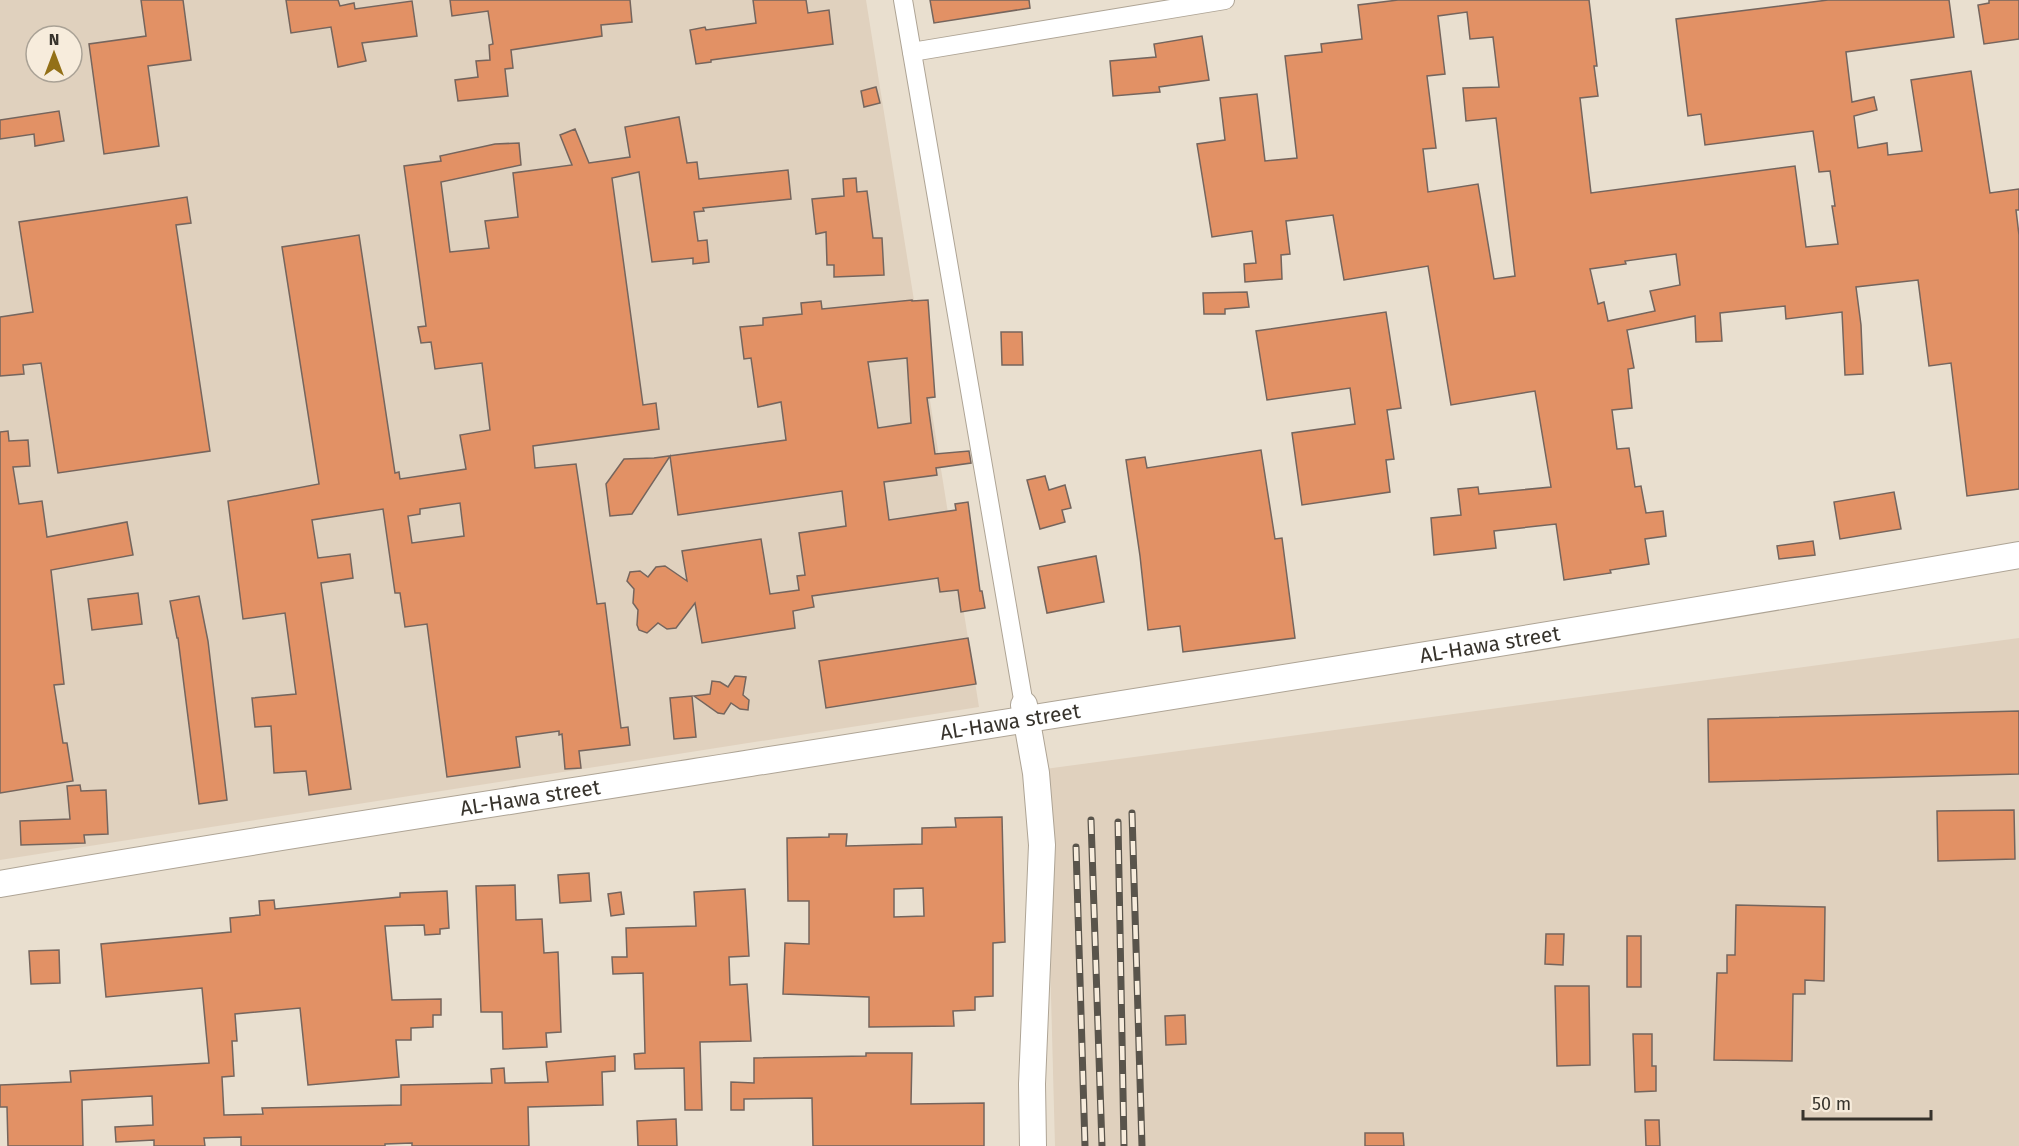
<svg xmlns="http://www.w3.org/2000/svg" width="2019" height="1146" viewBox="0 0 2019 1146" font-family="'Fira Sans',sans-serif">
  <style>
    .industrial { fill: #e0d1be; fill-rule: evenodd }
    .building { fill: #e29165; stroke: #75655d; stroke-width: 1.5; fill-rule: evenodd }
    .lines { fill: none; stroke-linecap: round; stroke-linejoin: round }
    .street-casing { stroke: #aea495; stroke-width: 20 }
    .secondary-casing { stroke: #aea495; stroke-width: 28 }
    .street { stroke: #fff; stroke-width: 18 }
    .secondary { stroke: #fff; stroke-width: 26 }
    .rail-casing { stroke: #59544b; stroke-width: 7 }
    .rail { stroke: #f7ecdc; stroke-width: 4.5; stroke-dasharray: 14; stroke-linecap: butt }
    .labels { text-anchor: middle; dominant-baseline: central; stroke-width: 6; stroke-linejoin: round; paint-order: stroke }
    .street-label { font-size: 21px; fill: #37332c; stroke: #f7ecdc }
  </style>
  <rect width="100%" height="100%" fill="#e9dfcf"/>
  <g class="industrial">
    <path d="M0,0H866L979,707L0,860ZM36,36H72V72H36Z"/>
    <path d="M2019,638V1146H1055L1045,769Z"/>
  </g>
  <g class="building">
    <path d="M141,0H183L191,60L148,66L159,146L104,154L89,44L146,36Z"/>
    <path d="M286,0H338L340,6L354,3L355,9L412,1L417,36L362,43L366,61L338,67L331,27L291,33Z"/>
    <path d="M450,0H630L632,22L601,25L602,36L511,50L513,68L505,69L508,96L458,101L455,80L478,77L476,61L490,60L489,45L493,44L488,11L452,16Z"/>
    <path d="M753,0H806L808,13L829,10L833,44L711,60V62L696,64L690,30L705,27L706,30L756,23Z"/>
    <path d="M930,0H1029L1030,8L934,23Z"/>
    <path d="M1398,0H1589L1597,66H1594L1598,96L1580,98L1591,193L1795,166L1806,247L1838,244L1832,206H1835L1830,171L1819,172L1813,131L1705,145L1701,114L1688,116L1676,19L1828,0H1949L1954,37L1846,52L1852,102L1874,97L1877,110L1854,116L1858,148L1887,143L1888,155L1922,151L1911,80L1971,71L1990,193L2019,189V210H2016L2019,235V489L1967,496L1951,363L1929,366L1918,280L1856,287L1861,325L1863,374L1845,375L1842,312L1786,319L1785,306L1720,313L1722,341L1696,342L1695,316L1627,330L1634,368L1628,369L1632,408L1612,410L1617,449L1629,448L1635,487L1641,486L1646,513L1663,511L1666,536L1645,539L1649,564L1610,570L1611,573L1564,580L1556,524L1494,531L1496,548L1434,555L1431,518L1461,515L1458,489L1478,487L1479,494L1551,487L1535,391L1451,405L1428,266L1344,280L1333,215L1286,221L1290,254L1281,255L1282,279L1245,282L1244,264L1256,263L1252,231L1212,237L1197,144L1225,140L1220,98L1257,94L1265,161L1297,158L1285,56L1322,52L1321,44L1362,39L1358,5ZM1467,12L1470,39L1493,37L1499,87L1463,88L1466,121L1496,118L1515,276L1494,279L1478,184L1428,192L1423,149L1436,148L1427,76L1445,74L1438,16ZM1676,254L1680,285L1650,291L1655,311L1608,321L1604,302L1598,304L1590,269L1626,264L1625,261Z"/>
    <path d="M1989,0H2019V39L1984,44L1978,5L1989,3Z"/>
    <path d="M1202,36L1209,80L1159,87L1160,92L1113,96L1110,61L1156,57L1154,44Z"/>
    <path d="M876,87L880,103L864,107L861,91Z"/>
    <path d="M59,111L64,141L35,146L34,134L0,139V120Z"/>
    <path d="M679,117L687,163L697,162L699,179L788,170L791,199L703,208L704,211L694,212L698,241L707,240L709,262L693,264V258L652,262L639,172L612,178L643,405L656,403L659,429L533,446L535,468L576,464L597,604L605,603L621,728L628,727L630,745L579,751L581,768L565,769L562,734L559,735V731L516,737L520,767L447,777L427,624L405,627L400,593H395L383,509L312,520L318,558L350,554L353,578L321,583L351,789L309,795L306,771L274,773L271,726L255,727L252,698L296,694L285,613L243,619L228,501L319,484L282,247L359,235L395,473L399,472L400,479L466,469L460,435L490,430L482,363L435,369L431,342L421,343L418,327L426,326L404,166L441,161L440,156L495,144L519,143L521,165L441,182L450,252L489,248L485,221L518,217L513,173L572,165L560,135L575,129L589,163L630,157L625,127ZM460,503L464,536L412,543L408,516L420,514V509Z"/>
    <path d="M856,178L857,192L867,191L873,238H882L884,275L834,277V265H827L826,232L816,234L812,199L844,196L843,179Z"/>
    <path d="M187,197L191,223L176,225L210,451L58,473L41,363L23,365L24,374L0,376V317L33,312L19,222Z"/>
    <path d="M1247,292L1249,307L1225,309V314H1204L1203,293Z"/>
    <path d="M912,300V301L928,300L935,397L927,398L935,454L969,451L971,463L936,468L937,475L884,482L889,520L956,510L955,504L968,502L980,591H982L985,608L961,612L958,590L940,592L938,578L812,596L814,607L793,611L795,628L702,643L695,603L676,628L667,629L658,623L647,633L639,630L637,625L638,610L633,603L634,589L627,581L630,572L640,571L648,577L656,567L665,566L687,581L682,551L761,539L770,594L799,590L797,576L805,575L799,533L846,526L842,491L678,515L670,456L632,514L610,516L606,484L624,459L654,458L786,440L781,402L758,407L751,358L744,359L740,327L763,325V318L802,314L801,303L821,301L822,309ZM907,358L911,423L878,428L868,362Z"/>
    <path d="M1386,312L1401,408L1387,410L1394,459L1386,460L1390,492L1302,505L1292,433L1355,424L1350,388L1267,400L1256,331Z"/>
    <path d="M1001,332H1022L1023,365H1002Z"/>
    <path d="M8,431L9,441L28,440L30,466L13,467L19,504L42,501L47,537L127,522L133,555L51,570L64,684L54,685L63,743H67L73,781L0,793V432Z"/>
    <path d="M1261,450L1275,539L1282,538L1295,638L1183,652L1180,626L1148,630L1140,556L1126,460L1145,457L1147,468Z"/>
    <path d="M1045,476L1049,490L1065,485L1071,508L1062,510L1065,522L1040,529L1027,480Z"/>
    <path d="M1894,492L1901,529L1840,539L1834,502Z"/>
    <path d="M1813,541L1815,555L1779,559L1777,546Z"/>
    <path d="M1096,556L1104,602L1047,613L1038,567Z"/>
    <path d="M138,593L142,624L92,630L88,599Z"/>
    <path d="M199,596L208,641L227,800L199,804L178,638H177L170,601Z"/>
    <path d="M968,638L976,684L826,708L819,661Z"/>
    <path d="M735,676L746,677L743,695L749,700L748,710L740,709L731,703L724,714L718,713L694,696L710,694L712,681L720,682L728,687Z"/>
    <path d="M692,696L696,737L674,739L670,698Z"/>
    <path d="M2019,711V774L1709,782L1708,719Z"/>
    <path d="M80,785L81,791L106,790L108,834L84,835L85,843L21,845L20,821L70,819L67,786Z"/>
    <path d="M2014,810L2015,859L1938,861L1937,811Z"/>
    <path d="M1002,817L1005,942L993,943V996L975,997V1010L953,1011L954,1026L869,1027V997L783,994L785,943L809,944V901H788L787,838L829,837V834H847L846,846L922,844V828L956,827L955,818ZM923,888L924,916L894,917V889Z"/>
    <path d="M589,873L591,901L560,903L558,875Z"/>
    <path d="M515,885L516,920L542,919L544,953L558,952L561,1032L546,1033L547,1047L503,1049L502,1012H481L476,886Z"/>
    <path d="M745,889L749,956L729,957L730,985L747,984L751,1041L700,1042L702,1110H685L684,1068L635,1069L634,1054L645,1053L643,973L613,974L612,957H627L626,928L696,926L694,892Z"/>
    <path d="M447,891L449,928L440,929V934L425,935L424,925L385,926L392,1000L441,999V1015H433V1027L411,1028V1040H396L399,1077L308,1085L300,1008L235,1014L237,1041H232L234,1076L222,1077L224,1115L263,1114L262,1108L401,1105V1085L492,1083L491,1069L504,1068L505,1083L548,1082L546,1062L615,1056V1071L602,1072L603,1105L528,1107L529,1146H412V1143L385,1144V1146H241V1137L204,1138L205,1146H154V1140L116,1142L115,1127L153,1125L152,1096L82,1100L83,1146H8L7,1107H0V1085L71,1082L70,1071L209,1063L202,988L106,997L101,944L231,932L230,918L260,915L259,901L274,900L275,909L400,897V893Z"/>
    <path d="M621,892L624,914L611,916L608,894Z"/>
    <path d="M1736,905L1825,907L1824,981L1805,980V994H1793L1792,1061L1714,1060L1717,973H1727V955H1735Z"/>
    <path d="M1546,934H1564L1563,965L1545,964Z"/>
    <rect x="1627" y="936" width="14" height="51"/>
    <path d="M59,950L60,983L31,984L29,951Z"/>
    <path d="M1555,986H1589L1590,1065L1557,1066Z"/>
    <path d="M1185,1015L1186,1044L1166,1045L1165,1016Z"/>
    <path d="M1633,1034H1652V1066H1656V1091L1635,1092Z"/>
    <path d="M866,1053H912L911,1104L984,1103V1146H813L812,1098L744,1099V1110H731V1082L754,1083V1058L866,1056Z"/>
    <path d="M676,1119L677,1146H638L637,1121Z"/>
    <path d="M1645,1120H1659L1660,1146H1646Z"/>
    <path d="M1365,1133H1403L1404,1146H1365Z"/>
  </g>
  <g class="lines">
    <g class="street-casing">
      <g id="street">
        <path d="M903,0L1024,705"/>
        <path d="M912,52L1225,0"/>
      </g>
    </g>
    <g class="secondary-casing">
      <g id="secondary">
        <path d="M1024,705L1036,773L1042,845L1032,1084L1033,1146"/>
        <path id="s1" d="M0,884C250,840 501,803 751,763C1174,696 1597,629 2019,555"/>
      </g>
    </g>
    <use href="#street" class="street"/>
    <use href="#secondary" class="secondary"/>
    <g class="rail-casing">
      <g id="rail">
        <path d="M1132,813L1142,1146"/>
        <path d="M1091,820L1102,1146"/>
        <path d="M1118,822L1124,1146"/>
        <path d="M1076,847L1085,1146"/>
      </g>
    </g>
    <use href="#rail" class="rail"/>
  </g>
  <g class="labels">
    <g class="street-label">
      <text stroke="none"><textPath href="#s1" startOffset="1509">AL-Hawa street</textPath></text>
      <text stroke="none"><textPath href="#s1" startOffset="1023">AL-Hawa street</textPath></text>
      <text stroke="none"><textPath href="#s1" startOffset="537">AL-Hawa street</textPath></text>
    </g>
  </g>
  <g transform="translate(54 54)"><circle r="28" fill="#f7ecdc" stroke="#aaa296" stroke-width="1.5"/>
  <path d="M0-4.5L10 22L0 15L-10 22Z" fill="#937017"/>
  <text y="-9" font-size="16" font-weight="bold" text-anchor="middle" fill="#37332c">N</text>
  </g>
  <path d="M1803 1110v9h128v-9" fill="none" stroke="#37332c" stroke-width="3"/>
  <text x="1812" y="1110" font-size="18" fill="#37332c" stroke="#f7ecdc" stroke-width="4.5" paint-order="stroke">50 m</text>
</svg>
